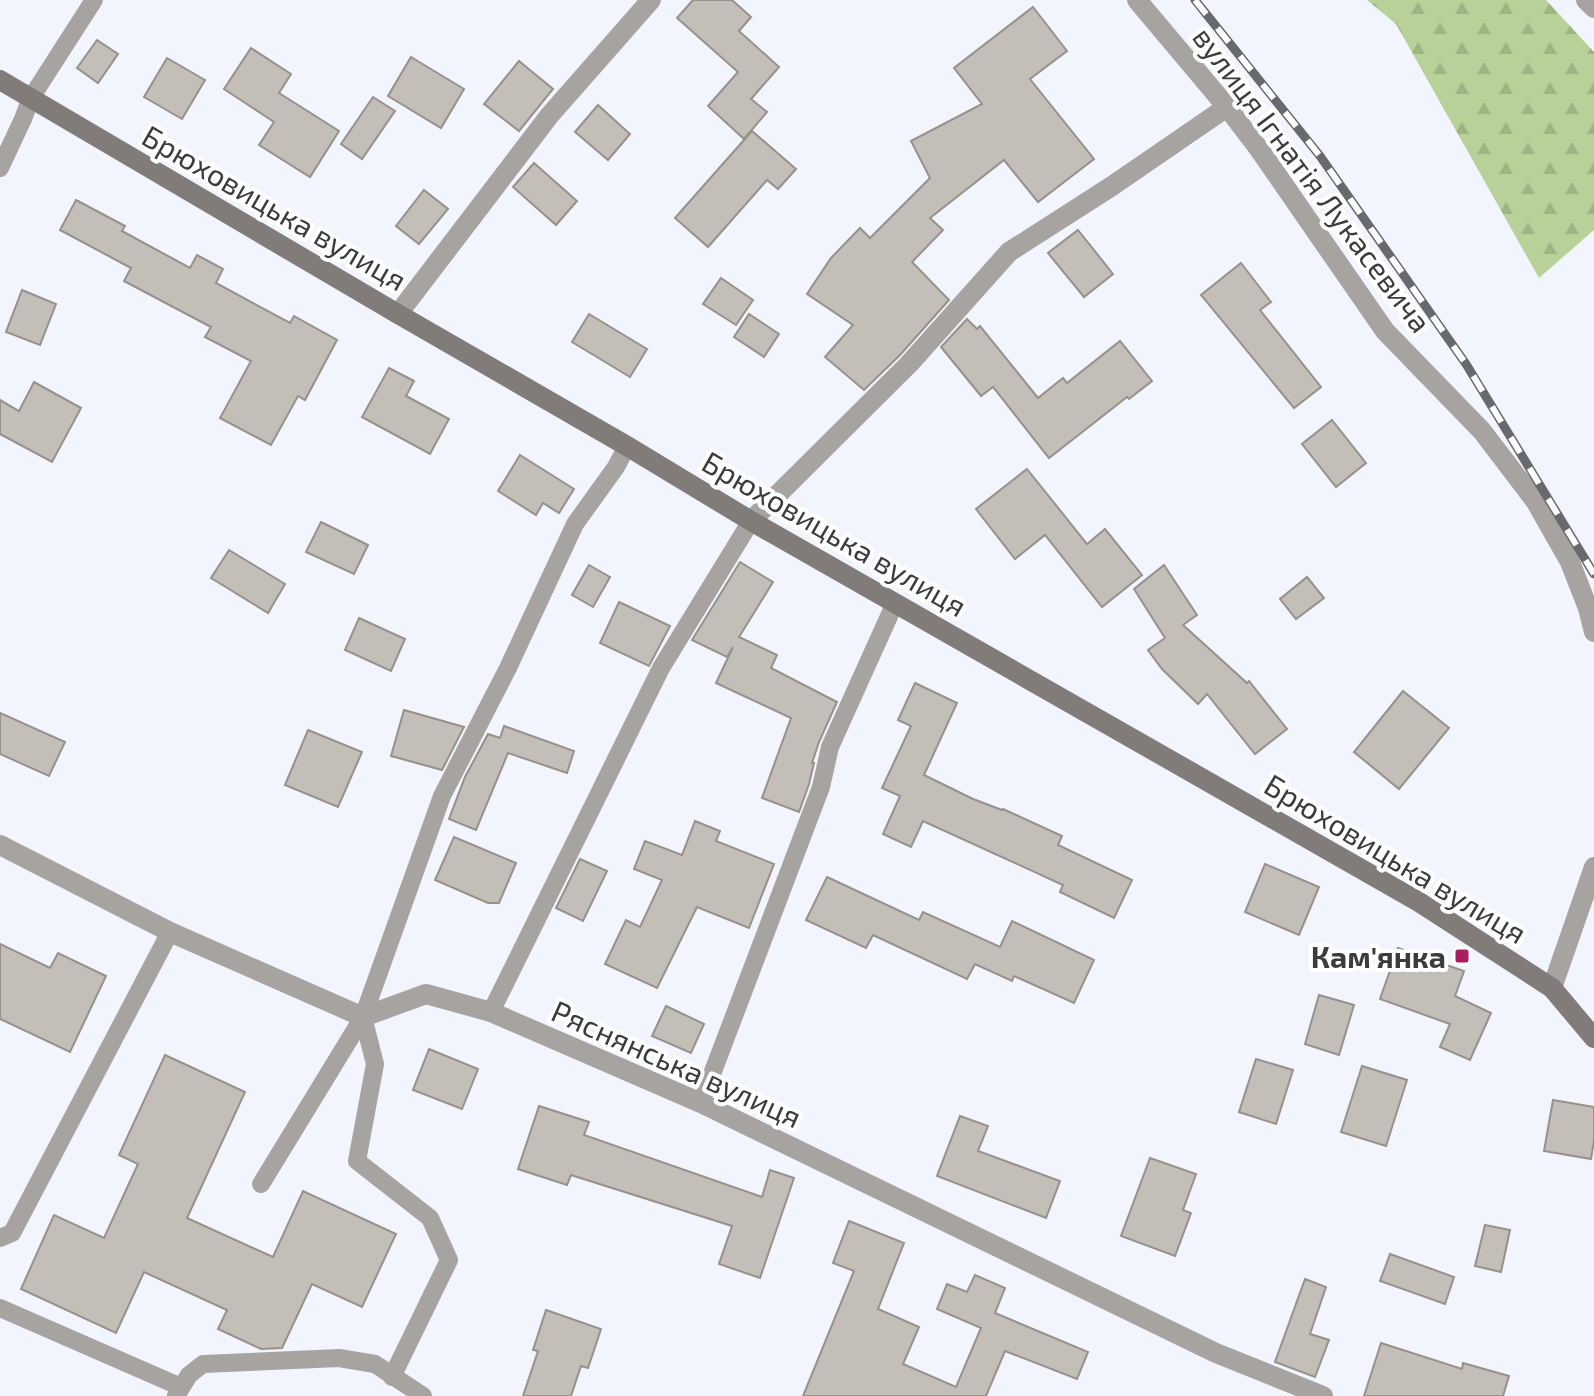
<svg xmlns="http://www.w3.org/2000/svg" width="1594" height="1396" viewBox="0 0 1594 1396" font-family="'Exo 2',sans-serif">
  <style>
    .forest { fill: url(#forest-firs) }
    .building { fill: #c4beb8; stroke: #96918b; stroke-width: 2 }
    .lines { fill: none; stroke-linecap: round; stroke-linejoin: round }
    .lane { stroke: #a7a3a1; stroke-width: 18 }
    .street { stroke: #a7a3a1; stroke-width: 20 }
    .secondary { stroke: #817c79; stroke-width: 20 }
    .rail-casing { stroke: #67696d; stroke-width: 9 }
    .rail { stroke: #fff; stroke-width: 6; stroke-dasharray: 18; stroke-linecap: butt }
    .poi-dot { fill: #a91e61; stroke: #fff; stroke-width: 3 }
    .labels { text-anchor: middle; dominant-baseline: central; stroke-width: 8; stroke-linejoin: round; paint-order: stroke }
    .street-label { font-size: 30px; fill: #3b3c3f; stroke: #fff }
    .poi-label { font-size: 30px; font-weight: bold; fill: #3b3c3f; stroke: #fff; text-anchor: end }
  </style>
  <defs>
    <pattern id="forest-firs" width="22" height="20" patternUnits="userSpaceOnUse" patternTransform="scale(2)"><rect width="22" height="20" fill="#b7d198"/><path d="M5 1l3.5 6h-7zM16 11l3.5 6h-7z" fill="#9eb484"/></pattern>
  </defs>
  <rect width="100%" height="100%" fill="#f2f5fd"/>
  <path class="forest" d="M1367,0H1546L1594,52V230L1539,278L1396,24Z"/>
  <g class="building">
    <path d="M693,0H732L751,17L739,31L779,67L751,99L767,112L744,139L708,106L738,72L677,18Z"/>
    <path d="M1033,7L1067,51L1030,79L1094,159L1038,202L1004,160L930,218L943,230L912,262L949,300L900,355L864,390L825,357L853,325L807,294L831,258L860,228L870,238L930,178L911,141L982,104L954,68Z"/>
    <path d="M97,40L118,54L98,83L77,68Z"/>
    <path d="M251,48L291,74L279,93L339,131L310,177L259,145L274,122L224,89Z"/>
    <path d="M411,57L464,89L441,128L388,96Z"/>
    <path d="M167,58L205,80L182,119L144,97Z"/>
    <path d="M519,61L553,89L519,131L484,104Z"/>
    <path d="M373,97L395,111L362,159L341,144Z"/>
    <path d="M598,105L630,134L608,160L575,132Z"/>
    <path d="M752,131L796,169L778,189L767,180L708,247L675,218Z"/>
    <path d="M534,163L577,201L556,225L513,187Z"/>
    <path d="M424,190L448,209L419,244L396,226Z"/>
    <path d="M76,200L125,226L122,231L190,268L197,255L223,269L216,283L290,323L294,316L337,340L305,400L298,396L271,445L220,418L251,361L205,337L211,327L124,281L131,268L60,230Z"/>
    <path d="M1078,230L1113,274L1084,297L1048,253Z"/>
    <path d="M1241,263L1271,302L1260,310L1321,387L1294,408L1201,295Z"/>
    <path d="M721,278L753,300L736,325L703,304Z"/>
    <path d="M22,290L56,304L40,345L6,332Z"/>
    <path d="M589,314L647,349L630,377L572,342Z"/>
    <path d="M749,314L779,334L764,357L734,337Z"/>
    <path d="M967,319L977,329L980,326L1038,398L1063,378L1067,383L1120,341L1152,381L1129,399L1127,397L1049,458L993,387L981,396L941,347Z"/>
    <path d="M389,368L414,381L406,396L449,419L430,454L362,417Z"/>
    <path d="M34,382L81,408L52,462L0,434V400L19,411Z"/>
    <path d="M1332,420L1366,463L1336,487L1302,444Z"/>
    <path d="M520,455L574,489L559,513L543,503L536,515L498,491Z"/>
    <path d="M1027,469L1087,544L1105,529L1142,575L1102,607L1045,535L1015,559L976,509Z"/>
    <path d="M321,522L368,545L354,574L306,552Z"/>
    <path d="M229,550L285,584L268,613L211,578Z"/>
    <path d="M740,562L773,582L739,637L777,655L771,668L837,702L819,742L812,763H814L809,784L799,812L762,798L791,718L716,683L733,647L727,657L692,640Z"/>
    <path d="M589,565L610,577L593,607L572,595Z"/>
    <path d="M1164,565L1197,615L1183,625L1247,683L1249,681L1287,729L1255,754L1207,694L1198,704L1162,669L1148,650L1165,638L1134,589Z"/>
    <path d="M1307,577L1324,598L1296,619L1280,599Z"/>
    <path d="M619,602L670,626L649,666L600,643Z"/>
    <path d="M359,618L405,639L391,671L345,650Z"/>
    <path d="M915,683L957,703L924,775L973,799L1002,810L1003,809L1062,836L1058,845L1132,880L1114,918L1060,892L1063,885L923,821L911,847L883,834L900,796L882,788L911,726L898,720Z"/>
    <path d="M1403,691L1449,728L1399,789L1354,752Z"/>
    <path d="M404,710L464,727L442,770L391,756Z"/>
    <path d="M0,713L65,742L49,776L0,754Z"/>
    <path d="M504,726L574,751L567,773L508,753L476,830L449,819L465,777L488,734L500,738Z"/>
    <path d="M308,730L362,752L338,807L285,785Z"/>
    <path d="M695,821L720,831L716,841L774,864L749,928L697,907L657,988L605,964L626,920L640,927L662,880L634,869L645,841L682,855Z"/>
    <path d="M454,837L516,863L499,903H488L435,880Z"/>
    <path d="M580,859L607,871L583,921L556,908Z"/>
    <path d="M1265,864L1319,887L1299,935L1245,912Z"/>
    <path d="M827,877L919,920L923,912L1000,947L1012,921L1094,960L1074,1003L1014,976L1012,981L975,964L967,979L873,935L866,948L806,920Z"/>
    <path d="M0,944L50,968L58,953L106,976L70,1052L0,1019Z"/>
    <path d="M1398,948L1464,971L1455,996L1491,1013L1470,1060L1440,1047L1450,1024L1380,999Z"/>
    <path d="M1319,995L1354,1005L1339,1055L1305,1044Z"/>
    <path d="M666,1006L704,1024L691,1053L652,1036Z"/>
    <path d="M429,1049L478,1069L462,1109L413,1090Z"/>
    <path d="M165,1055L245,1092L187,1218L273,1257L303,1191L396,1234L362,1307L312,1284L282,1348L261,1349L218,1329L227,1310L144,1272L116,1333L21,1289L54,1215L104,1238L138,1164L119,1155Z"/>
    <path d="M1256,1059L1293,1070L1276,1124L1239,1112Z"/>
    <path d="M1362,1066L1407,1080L1386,1146L1341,1132Z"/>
    <path d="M1553,1100L1594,1107V1141L1591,1159L1544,1151Z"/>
    <path d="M539,1106L589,1122L584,1135L762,1197L770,1170L794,1178L760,1278L719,1264L732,1226L571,1175L567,1185L518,1169Z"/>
    <path d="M960,1116L988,1126L978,1151L1060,1181L1046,1218L937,1176Z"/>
    <path d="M1150,1158L1196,1174L1183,1210L1191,1213L1175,1256L1121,1236Z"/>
    <path d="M849,1221L904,1243L878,1309L919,1327L903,1364L956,1387L981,1328L937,1309L947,1284L967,1292L975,1275L1005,1288L995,1313L1088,1352L1077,1379L1005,1351L986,1396H803L854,1271L833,1263Z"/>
    <path d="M1485,1225L1510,1230L1501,1272L1475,1266Z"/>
    <path d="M1390,1254L1454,1277L1445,1304L1380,1281Z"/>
    <path d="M1305,1279L1326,1287L1310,1334L1329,1340L1315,1377L1275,1362Z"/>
    <path d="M546,1310L601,1329L588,1368L581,1366L571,1396H523L538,1351L533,1350Z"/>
    <path d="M1381,1343L1462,1369L1463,1363L1509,1376L1503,1396H1364Z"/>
  </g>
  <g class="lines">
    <g class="lane">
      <path d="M0,168L23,119L31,98L94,0"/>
      <path d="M491,1012L661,668L751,521"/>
      <path d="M363,1017L375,1064L357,1161L430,1218L449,1260L392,1377"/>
      <path d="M701,1103L821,787L830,747L895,603"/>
      <path d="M261,1184L363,1017L442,796L508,668L575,524L616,467L627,446"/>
      <path d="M0,1238L12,1233L170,932"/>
      <path d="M0,1308L181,1387"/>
      <path d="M176,1396L189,1375L203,1364L339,1358L375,1364L423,1396"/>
    </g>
    <g class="street">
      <path d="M1137,0L1227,107L1259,149L1385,331L1482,431L1536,502L1570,562L1588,608L1594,632"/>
      <path d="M1586,0L1594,8"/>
      <path d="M398,314L549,116L651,0"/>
      <path d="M751,521L909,364L1009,252L1112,186L1227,107"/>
      <path d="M0,845L170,932L363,1017L426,994L491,1012L701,1103L1216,1353L1323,1396"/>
      <path d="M1552,988L1594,867"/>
    </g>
    <path class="secondary" d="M0,80L398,314L627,446L751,521L1419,902L1552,988L1594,1038"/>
    <g class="rail-casing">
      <path id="rail" d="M1195,0L1320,156L1466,364L1594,574"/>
    </g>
    <use href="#rail" class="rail"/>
  </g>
  <rect class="poi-dot" x="1454" y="948" width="16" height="16" rx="4"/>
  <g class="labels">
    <g class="street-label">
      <text transform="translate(1313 179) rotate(53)">вулиця Ігнатія Лукасевича</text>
      <text transform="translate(275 207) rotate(30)">Брюховицька вулиця</text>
      <text transform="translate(835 533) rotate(30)">Брюховицька вулиця</text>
      <text transform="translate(1396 858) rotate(31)">Брюховицька вулиця</text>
      <text transform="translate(677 1063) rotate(24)">Ряснянська вулиця</text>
    </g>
    <g class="poi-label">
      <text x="1446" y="956">Кам'янка</text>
    </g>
  </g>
</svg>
